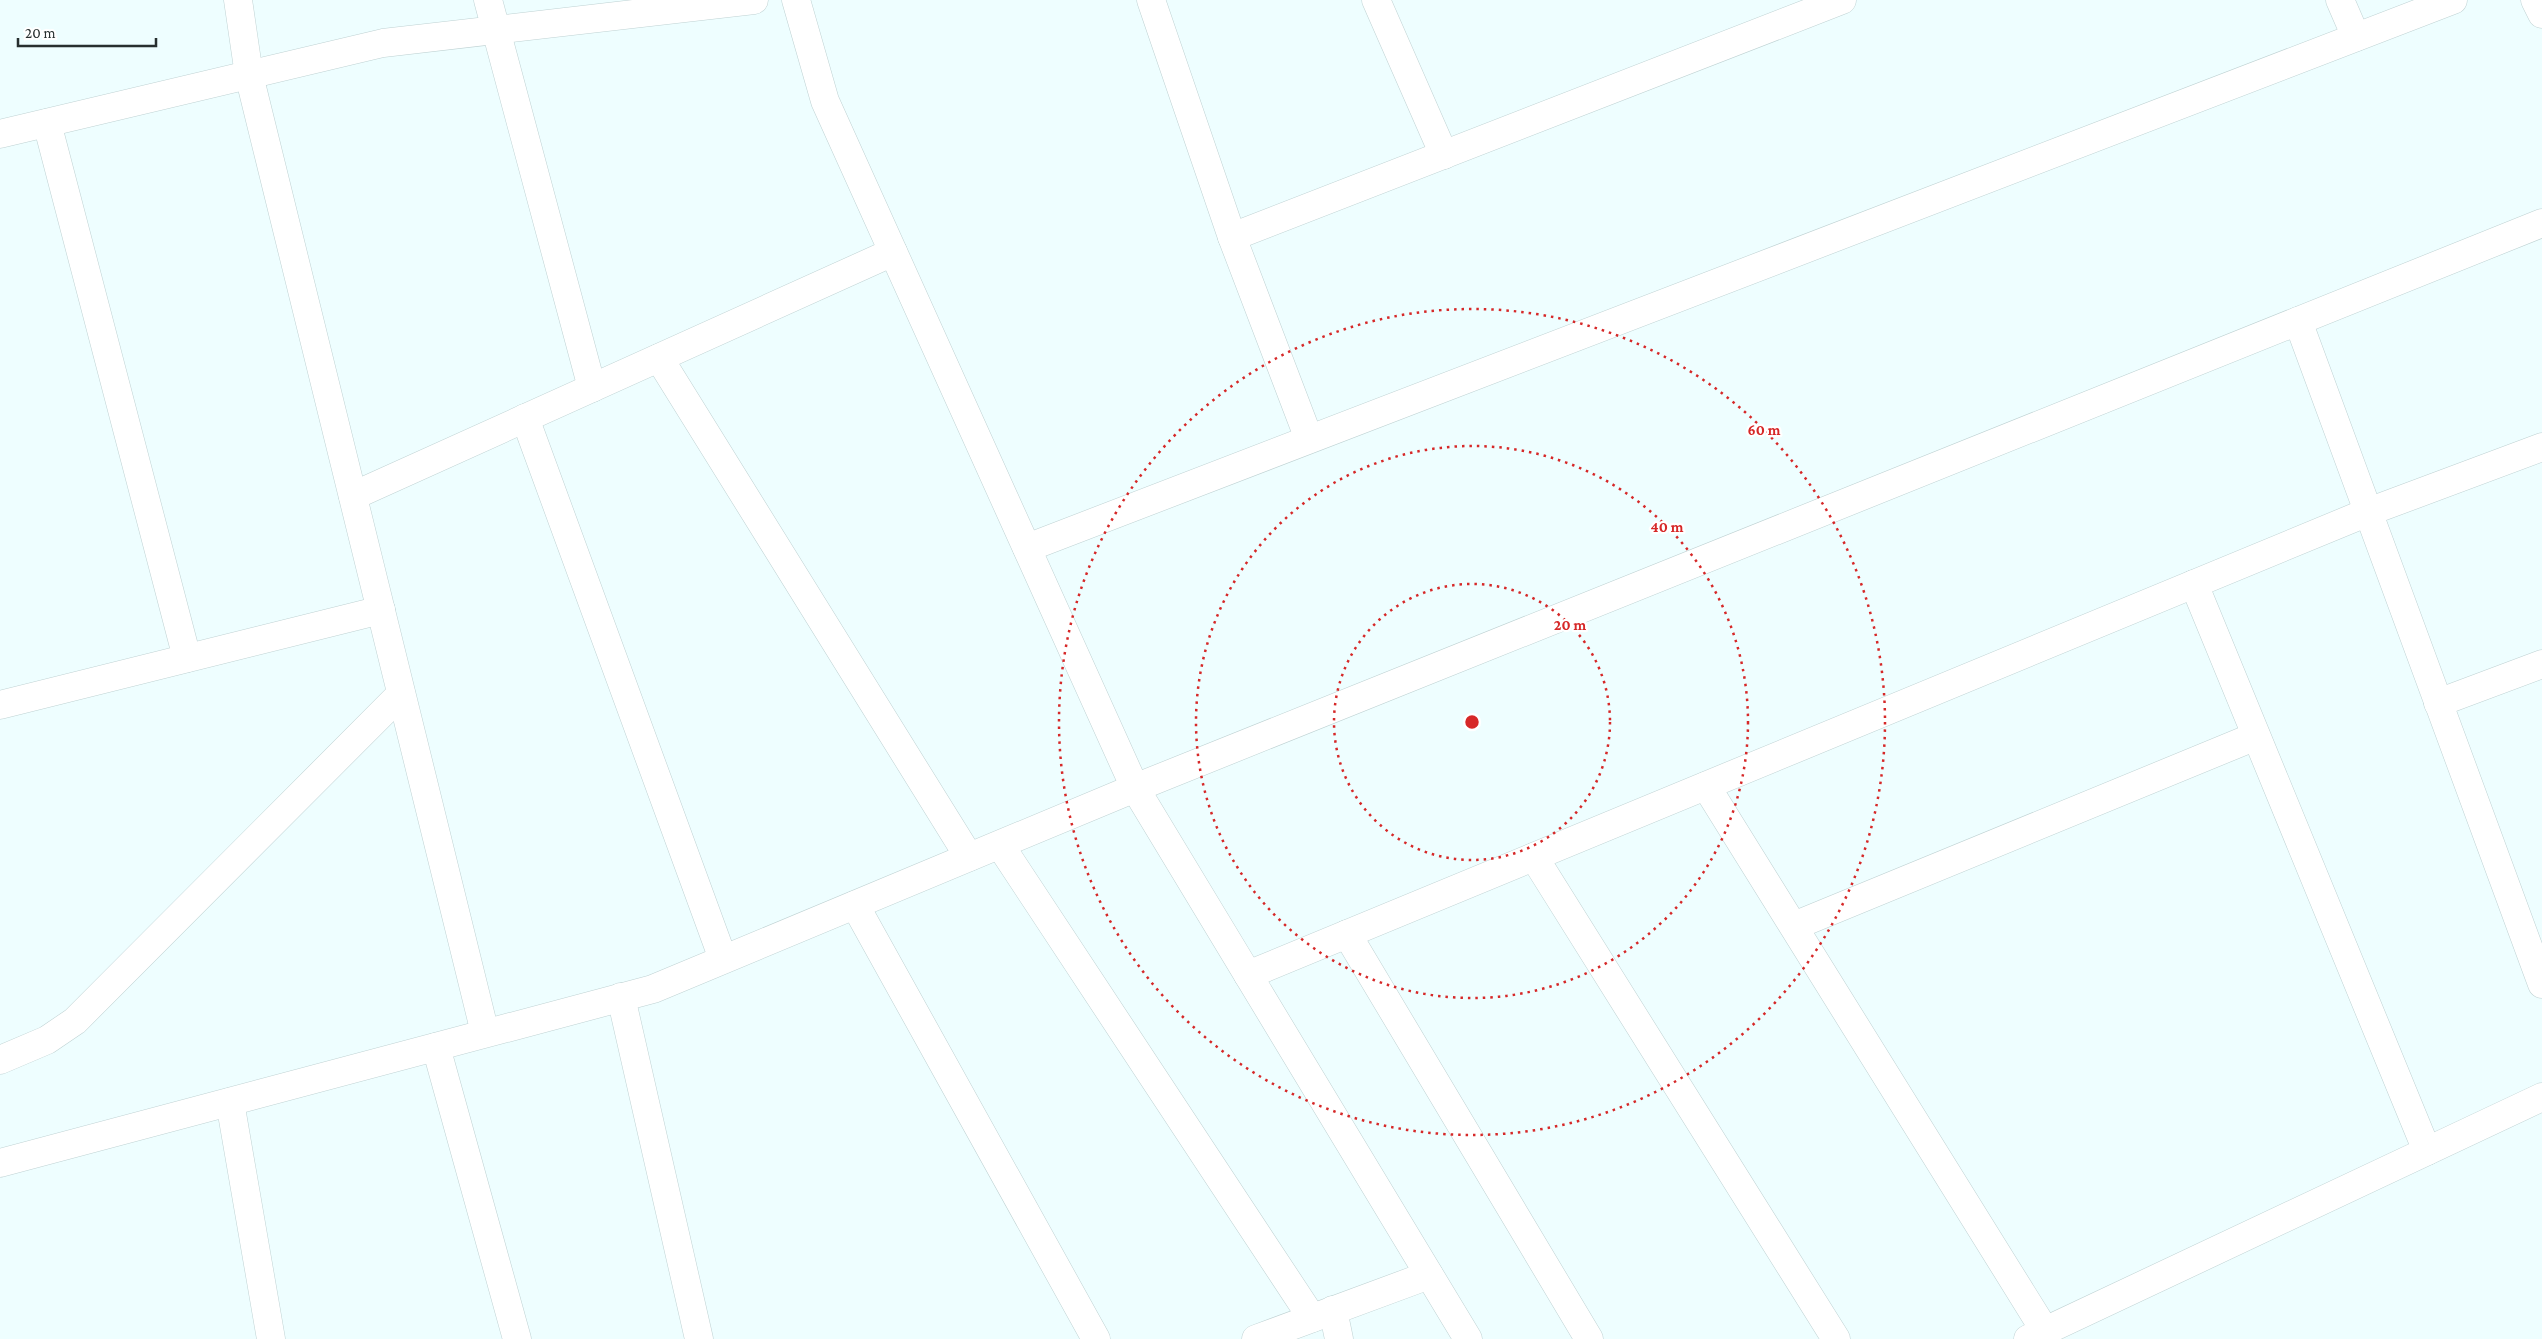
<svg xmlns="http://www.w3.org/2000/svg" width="2542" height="1339" viewBox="0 0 2542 1339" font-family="'Crimson Pro',serif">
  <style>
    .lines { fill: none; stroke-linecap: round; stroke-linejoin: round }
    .street-casing { stroke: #bfd2d3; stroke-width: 29 }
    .secondary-casing { stroke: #bfd2d3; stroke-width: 29 }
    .street { stroke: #fff; stroke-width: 28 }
    .secondary { stroke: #fff; stroke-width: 28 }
    .ring { fill: none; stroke: #d62828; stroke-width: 2.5; stroke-dasharray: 2.5 5 }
    .centre { fill: #d62828; stroke: #fff; stroke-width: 2.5 }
    .ring-label { font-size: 15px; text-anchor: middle; font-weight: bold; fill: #d62828; stroke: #fff; stroke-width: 4.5; stroke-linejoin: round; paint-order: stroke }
  </style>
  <rect width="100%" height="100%" fill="#eefeff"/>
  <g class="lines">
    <g class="street-casing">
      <g id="street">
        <path d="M238,0L249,75L485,1033"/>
        <path d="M488,0L592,388"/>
        <path d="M1151,0L1232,237L1309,439"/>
        <path d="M1376,0L1444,155"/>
        <path d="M2340,0L2356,37"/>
        <path d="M2535,0L2542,14"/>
        <path d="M47,123L187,658"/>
        <path d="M0,134L383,43L754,0"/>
        <path d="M1232,237L1842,0"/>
        <path d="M2298,321L2542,984"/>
        <path d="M659,358L969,857"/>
        <path d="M525,418L723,959"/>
        <path d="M353,496L893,252"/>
        <path d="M1027,548L2453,0"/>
        <path d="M2194,584L2427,1151"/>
        <path d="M2438,703L2542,664"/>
        <path d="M0,705L381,610"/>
        <path d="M1706,786L2045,1331"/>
        <path d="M1000,845L1312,1318"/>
        <path d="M1534,857L1836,1339"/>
        <path d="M855,905L1096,1339"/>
        <path d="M1794,926L2256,736"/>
        <path d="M1347,934L1589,1339"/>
        <path d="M1248,975L2368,512L2542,447"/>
        <path d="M621,997L699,1339"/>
        <path d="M436,1047L517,1339"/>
        <path d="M0,1060L47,1040L75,1021L401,694"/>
        <path d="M230,1102L271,1339"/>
        <path d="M0,1163L653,989L1135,788L2542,223"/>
        <path d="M1333,1310L1339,1339"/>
        <path d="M1256,1339L1429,1275"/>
        <path d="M2028,1339L2542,1097"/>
      </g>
    </g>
    <g class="secondary-casing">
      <path id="secondary" d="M796,0L825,101L1135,788L1468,1339"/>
    </g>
    <use href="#street" class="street"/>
    <use href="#secondary" class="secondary"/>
  </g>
  <g class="ring">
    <circle cx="1472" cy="722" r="138"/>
    <circle cx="1472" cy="722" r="276"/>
    <circle cx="1472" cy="722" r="413"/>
  </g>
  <circle cx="1472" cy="722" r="8" class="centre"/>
  <g class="ring-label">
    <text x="1764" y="435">60 m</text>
    <text x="1667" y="532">40 m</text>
    <text x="1570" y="630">20 m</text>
  </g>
  <path d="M18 38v8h138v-8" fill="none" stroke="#272f2f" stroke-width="2.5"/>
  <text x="25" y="38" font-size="15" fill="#272f2f" stroke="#ffffff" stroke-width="4" paint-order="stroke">20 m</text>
</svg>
